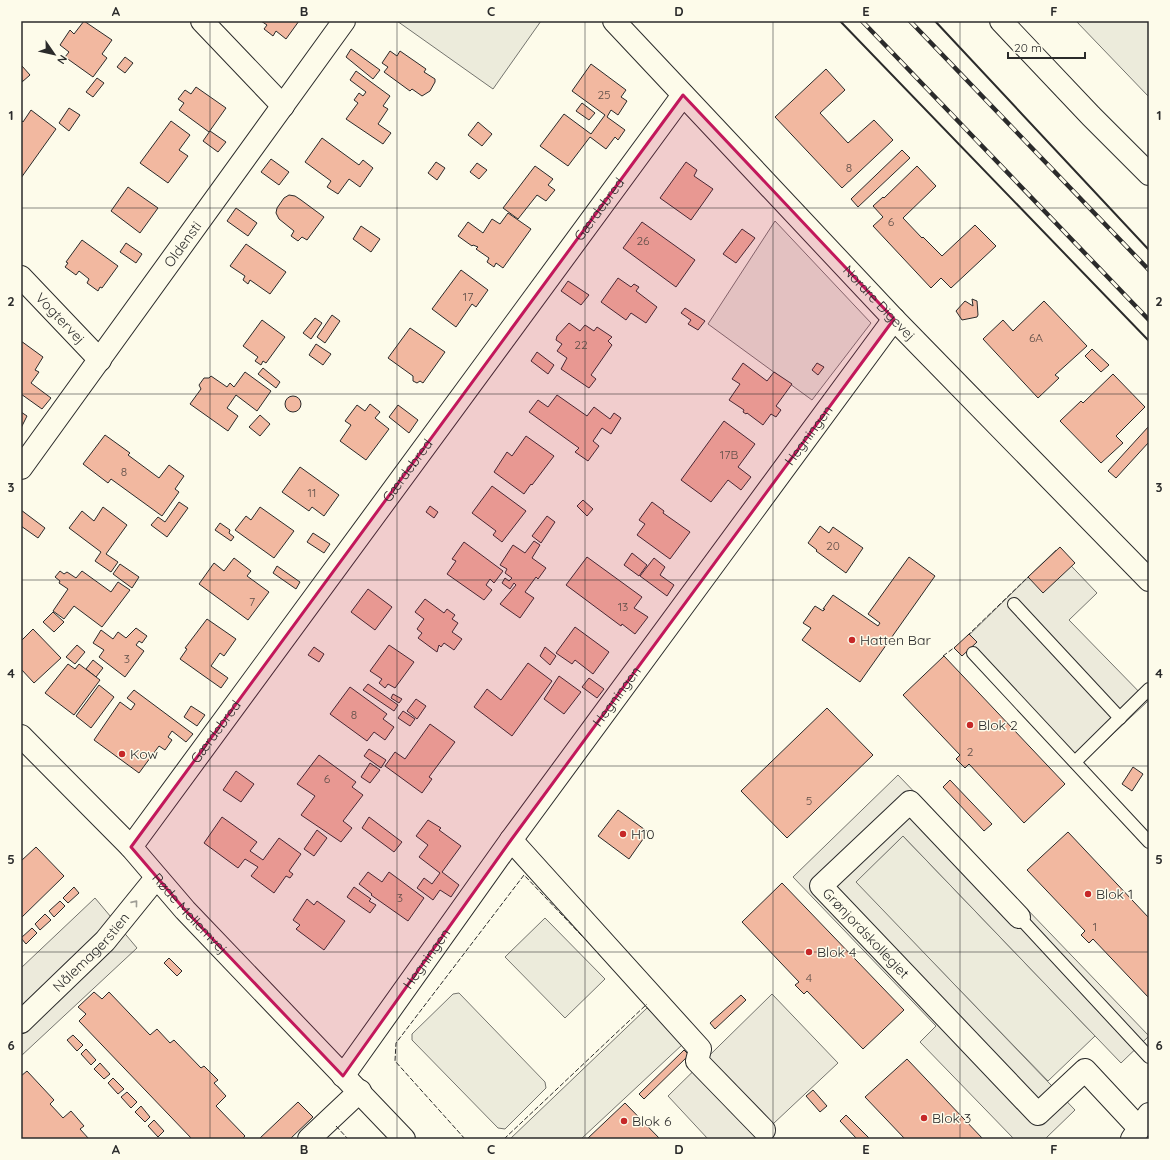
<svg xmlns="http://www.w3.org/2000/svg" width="1170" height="1160" viewBox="0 0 1170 1160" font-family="Quicksand,sans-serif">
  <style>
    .green { fill: #ecebdb; stroke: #74746e }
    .parking { fill: #eceadb; stroke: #74746e }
    .building { fill: #f2b8a0; stroke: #2b2b2b }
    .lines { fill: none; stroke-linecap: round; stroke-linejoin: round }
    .lane-casing { stroke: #2b2b2b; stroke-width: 14 }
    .street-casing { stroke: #2b2b2b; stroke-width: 24 }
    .secondary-casing { stroke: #2b2b2b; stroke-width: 24 }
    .lane { stroke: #fdfbea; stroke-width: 12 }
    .street { stroke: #fdfbea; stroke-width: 22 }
    .secondary { stroke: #fdfbea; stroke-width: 22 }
    .rail-casing { stroke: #2b2b2b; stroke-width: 4.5 }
    .rail { stroke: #fdfbea; stroke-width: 3; stroke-dasharray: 9; stroke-linecap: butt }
    .fence { stroke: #2b2b2b; stroke-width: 1; stroke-dasharray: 5 2; stroke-linecap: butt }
    .wall { stroke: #2b2b2b; stroke-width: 2 }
    .oneway { stroke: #9e9d94 }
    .marked { fill: #c2185b; fill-opacity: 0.2; stroke: #c2185b; stroke-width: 3; stroke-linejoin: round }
    .grid { fill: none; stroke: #2b2b2b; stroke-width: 1; stroke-opacity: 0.55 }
    .poi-dot { fill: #c62828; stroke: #fdfbea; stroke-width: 1.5 }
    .labels { text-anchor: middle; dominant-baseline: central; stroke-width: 3; stroke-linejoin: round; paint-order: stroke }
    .number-label { font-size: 12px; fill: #5d4e48 }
    .street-label { font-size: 14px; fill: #2b2b2b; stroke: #fdfbea }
    .poi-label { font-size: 14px; fill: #2b2b2b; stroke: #fdfbea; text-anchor: start }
    .neatline { fill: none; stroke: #2b2b2b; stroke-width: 1.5 }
    .grid-label { font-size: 13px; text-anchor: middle; font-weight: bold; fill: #2b2b2b }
  </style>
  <rect width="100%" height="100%" fill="#fdfbea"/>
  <g class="green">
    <path d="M397,21H541L493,89Z"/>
    <path d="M1076,21H1149V97Z"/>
    <path d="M775,221L871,323L812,400L708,324Z"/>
    <path d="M903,836L1095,1036L1048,1081L855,882Z"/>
    <path d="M545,918L605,979L565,1018L505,957Z"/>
    <path d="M459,993L545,1082L546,1088L505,1129L498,1128L412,1040V1034L453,994Z"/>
    <path d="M647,1008L683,1044L581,1139H510Z"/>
  </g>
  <g class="parking">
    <path d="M1056,550L1097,593L1069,620L1148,701L1082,763L963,641Z"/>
    <path d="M898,775L1149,1036L1121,1063L903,836L856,882L1075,1110L1045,1139H1014L920,1042L936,1026L793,877Z"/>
    <path d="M95,898L137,948L21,1056V968Z"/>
    <path d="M772,994L838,1063L757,1139H708L668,1096Z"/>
  </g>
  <g class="building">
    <path d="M84,21L112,40L102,54L107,58L93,77L65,57L69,52L60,45L70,30L74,34Z"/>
    <path d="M261,21H299L286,39L276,31L273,36L264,29L267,25Z"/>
    <path d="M351,49L380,70L373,79L346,57Z"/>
    <path d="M390,51L397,56L400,51L426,69L424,72L435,79V82L430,91L422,96L412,89L410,91L384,72L388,67L382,63Z"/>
    <path d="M125,57L133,63L125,73L117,67Z"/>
    <path d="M591,64L626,90L621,97L627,101L618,115L611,110L607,117L625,130L618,140L615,137L606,149L590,137L568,166L540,146L564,114L591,134L605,115L572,91Z"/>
    <path d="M22,66L30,75L22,82L21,67Z"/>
    <path d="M826,69L845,90L820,113L848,143L874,120L893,140L842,188L775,117Z"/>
    <path d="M356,71L390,96L383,106L388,109L378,124L391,133L383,144L346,119L358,103L354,100L359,93L363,96L366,92L350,80Z"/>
    <path d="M97,78L104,83L93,97L86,92Z"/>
    <path d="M196,87L226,108L209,132L179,110L184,103L178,99L185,90L191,94Z"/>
    <path d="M582,103L595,113L589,120L576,111Z"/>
    <path d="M69,108L80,115L69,131L59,123Z"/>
    <path d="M31,110L56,129L21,178V120L23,122Z"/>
    <path d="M171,121L190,135L179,150L188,156L168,183L140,163Z"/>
    <path d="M478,122L492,134L482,146L468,135Z"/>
    <path d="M210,131L226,142L218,152L203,141Z"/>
    <path d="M322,138L359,165L363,160L373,168L360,187L349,179L338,194L327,187L331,181L305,162Z"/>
    <path d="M902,150L910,158L858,207L851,199Z"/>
    <path d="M271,159L289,172L279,185L261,172Z"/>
    <path d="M436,162L445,168L437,180L428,173Z"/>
    <path d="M686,162L697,170L694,176L713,189L691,220L660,198Z"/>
    <path d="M477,163L487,170L479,179L470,172Z"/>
    <path d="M535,166L553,179L548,185L555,190L546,201L537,195L518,219L503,208Z"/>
    <path d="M917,166L936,186L903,218L922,238L923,237L942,256L975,225L996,246L951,288L941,278L931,288L873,226L883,217L873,206L883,197L884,198Z"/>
    <path d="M128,187L158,208L140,233L111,211Z"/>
    <path d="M289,195L295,196L301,200L324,217L307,240L302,237L298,241L291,236L294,231L279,219L276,213L277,208L284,198Z"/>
    <path d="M236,208L257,223L248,236L227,221Z"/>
    <path d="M508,213L531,229L503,268L496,263L494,267L487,262L489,258L476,249L478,247L473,245L472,246L458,236L468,222L483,233L492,219L500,224Z"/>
    <path d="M642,222L695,260L676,287L623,248Z"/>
    <path d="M361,226L380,239L371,252L353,239Z"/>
    <path d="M742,229L755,238L736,263L723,254Z"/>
    <path d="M82,240L118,266L102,288L100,287L98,291L87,283L89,279L79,271L76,275L65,267L68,263L66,262Z"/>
    <path d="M126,243L142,254L136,263L120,252Z"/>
    <path d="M246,244L286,272L270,294L250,280L248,284L243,280L245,276L230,266Z"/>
    <path d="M461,270L488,290L476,307L472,304L456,327L432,309Z"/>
    <path d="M618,278L631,287L634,284L639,287L636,291L657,307L646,323L631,313L626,320L601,302Z"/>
    <path d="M568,281L589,295L581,305L561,291Z"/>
    <path d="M972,299L977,301L978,315L977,317L962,320L956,311L965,301L973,306Z"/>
    <path d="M1044,301L1087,346L1055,375L1059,378L1038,398L983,339L1003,320L1013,331Z"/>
    <path d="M685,308L705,321L698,330L688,324L691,320L681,313Z"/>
    <path d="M332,315L340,321L325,343L317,337Z"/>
    <path d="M315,318L322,323L311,339L303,333Z"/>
    <path d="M262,320L285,337L266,363L263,361L261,365L255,361L258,357L243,346Z"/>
    <path d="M569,323L580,331L585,325L594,331L597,327L612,337L608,341L612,345L591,375L596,379L589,388L561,369L567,358L557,351L562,344L556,340L557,336Z"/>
    <path d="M410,328L445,352L423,383L420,381L417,383L413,381V376L388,358Z"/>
    <path d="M21,341L43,357L35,370L39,372L31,383L51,398L42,409L21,394Z"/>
    <path d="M316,344L331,354L323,365L309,355Z"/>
    <path d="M1092,349L1109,365L1101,372L1085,356Z"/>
    <path d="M537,352L554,365L548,374L531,361Z"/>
    <path d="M743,363L767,381L774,372L792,384L776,406L781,410L776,417L771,414L763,425L747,413L746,414L743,412L744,410L729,400L740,384L732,379Z"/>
    <path d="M817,363L824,367L818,375L812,370Z"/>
    <path d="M263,368L280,382L276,388L258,374Z"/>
    <path d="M245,372L271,391L257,411L236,395L227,408L238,416L228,431L190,404L201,389L199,385L204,378H209L211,376L227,387L230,383L234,387Z"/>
    <path d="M1113,374L1145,407L1116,436L1123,443L1101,463L1060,421L1081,401L1083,403Z"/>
    <path d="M557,395L587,416L594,407L610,419L614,413L621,418L611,434L602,428L593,441L599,446L588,461L575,452L579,448L529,412L538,400L548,407Z"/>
    <circle cx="293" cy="404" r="8"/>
    <path d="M370,404L380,412L375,418L389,429L366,460L340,441L351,425L345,421L357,405L365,411Z"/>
    <path d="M398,405L418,420L409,433L389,417Z"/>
    <path d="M21,412L27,416L21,428Z"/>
    <path d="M260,415L270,424L260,436L249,427Z"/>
    <path d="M724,421L755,444L738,467L751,477L741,490L728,480L711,502L681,480Z"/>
    <path d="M1149,426V442L1116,478L1108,471Z"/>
    <path d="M105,435L130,453L128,455L159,478L169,465L184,476L175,489L179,492L162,516L111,479L108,483L83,464Z"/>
    <path d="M526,436L554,456L532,485L531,484L524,494L494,472L507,452L512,456Z"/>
    <path d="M300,467L339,495L324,516L312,507L309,511L282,492Z"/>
    <path d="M492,486L526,511L502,542L493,535L496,531L472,513Z"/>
    <path d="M583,500L593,509L587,516L577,506Z"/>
    <path d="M179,502L188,508L167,537L151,525L158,517L165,522Z"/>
    <path d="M652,502L664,511L663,513L690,532L670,559L637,535L645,524L639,520Z"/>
    <path d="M430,506L438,512L434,518L426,512Z"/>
    <path d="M103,507L127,525L106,554L118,562L111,572L95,561L101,552L69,528L82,511L94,521Z"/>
    <path d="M260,507L294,531L274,558L235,530L246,516L251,520Z"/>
    <path d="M21,510L45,528L38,538L21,526Z"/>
    <path d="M547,516L555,522L541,543L532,536Z"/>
    <path d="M220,523L230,530L229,533L234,537L231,541L215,530Z"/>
    <path d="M820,526L829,533L833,527L863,548L846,573L816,551L817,550L808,543Z"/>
    <path d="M313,533L330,544L324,553L307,542Z"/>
    <path d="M534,541L540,545L532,558L546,568L538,579L536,577L525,592L534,598L520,618L500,604L516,585L514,583L510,589L502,583L505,578L509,581L512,578L505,573L507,569L500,565L513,545L525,553Z"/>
    <path d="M464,542L503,571L494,583L490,579L486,585L492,590L484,600L447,574L456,561L452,559Z"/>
    <path d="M1060,547L1075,563L1043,593L1028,577Z"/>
    <path d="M632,553L647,565L639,576L624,565Z"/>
    <path d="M587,557L642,597L634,608L648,617L635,634L622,624L621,626L566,585Z"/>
    <path d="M909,557L935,576L860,682L802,640L811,628L803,623L815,606L823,611L825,609H823L833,595L878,626L880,623L868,614Z"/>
    <path d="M234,558L251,571L247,576L269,592L248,620L199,584L214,563L224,571Z"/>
    <path d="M654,558L665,567L660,575L674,585L667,596L640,576Z"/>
    <path d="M120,564L139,577L132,588L113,574Z"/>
    <path d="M277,566L300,582L296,589L273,573Z"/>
    <path d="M60,571L64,574L67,572L76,578L82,571L111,592L118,582L130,590L102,627L74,606L64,619L53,611L68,589L59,583L60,581L55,577Z"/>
    <path d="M368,589L392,607L375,630L351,612Z"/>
    <path d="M425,599L444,613L447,609L455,615L452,619L458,623L452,632L462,639L454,650L444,643L441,647L439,645L437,652L418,638L422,633L417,629L424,619L415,612Z"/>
    <path d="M53,612L64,622L54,632L43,622Z"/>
    <path d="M207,619L236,639L224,656L220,653L211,666L228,678L221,688L180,659L187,649L185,648Z"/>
    <path d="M575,627L609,652L593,674L575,660L572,664L556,653Z"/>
    <path d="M136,628L147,636L142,643L139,641L136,645L144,651L125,677L99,657L104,650L93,643L101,630L113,639L118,632L126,638Z"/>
    <path d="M33,629L61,658L34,683L21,669V641Z"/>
    <path d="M969,634L977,642L962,656L954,648Z"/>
    <path d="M77,645L85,652L75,664L66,657Z"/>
    <path d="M389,645L414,662L395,688L388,684L385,688L379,683L382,679L370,671Z"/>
    <path d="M314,647L324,654L319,662L308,655Z"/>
    <path d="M545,647L556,656L550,665L540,656Z"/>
    <path d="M944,656L1065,784L1024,823L969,764L965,768L956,759L960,755L903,695Z"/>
    <path d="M93,660L103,668L96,677L86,669Z"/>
    <path d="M528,663L552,681L512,736L474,707L487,689L501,700Z"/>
    <path d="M68,664L75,669L79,664L100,680L74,715L45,693Z"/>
    <path d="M559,676L581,692L564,714L544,699Z"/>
    <path d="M589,678L604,689L597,698L582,687Z"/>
    <path d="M368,684L398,705L394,711L363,690Z"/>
    <path d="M99,685L114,697L91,728L76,716Z"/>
    <path d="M350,687L387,714L383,719L394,727L385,740L374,732L367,741L330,714Z"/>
    <path d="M134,690L193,734L186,742L172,731L168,737L172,740L165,750L159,746L139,773L94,740L120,702L131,710L135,704L127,698Z"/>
    <path d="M393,694L402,699L399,703L391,698Z"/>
    <path d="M416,699L426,706L417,719L407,711Z"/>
    <path d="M191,706L205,715L197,726L184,717Z"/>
    <path d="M827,708L873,755L787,838L741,791Z"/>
    <path d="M403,711L415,719L410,726L398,718Z"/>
    <path d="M430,724L455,742L429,777L432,779L422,793L385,766L395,752L405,759Z"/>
    <path d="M369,749L386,760L381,768L364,756Z"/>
    <path d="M319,755L356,782L352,787L363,795L343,821L352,828L341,842L301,815L315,796L297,784Z"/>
    <path d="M370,763L380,770L370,783L361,777Z"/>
    <path d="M1133,767L1143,774L1132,791L1122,784Z"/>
    <path d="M236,771L254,784L241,802L223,790Z"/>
    <path d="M950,780L992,824L984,831L943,787Z"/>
    <path d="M618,810L648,832L629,859L598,836Z"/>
    <path d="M222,817L257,842L250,851L263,860L279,838L301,854L289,871L293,874L290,878L286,876L274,893L251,876L258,867L245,859L238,868L204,843Z"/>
    <path d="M369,817L402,842L394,852L362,828Z"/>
    <path d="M428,820L441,828L439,830L461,846L442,872L459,885L451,897L440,890L433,900L417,888L424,878L432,884L440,873L419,857L428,845L416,836Z"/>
    <path d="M317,830L327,838L314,856L304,849Z"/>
    <path d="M1068,832L1149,918V998L1093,939L1089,943L1081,935L1085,931L1027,870Z"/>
    <path d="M36,847L64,876L21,918V861Z"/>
    <path d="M368,872L382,882L389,872L424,898L408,921L371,895L372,894L359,884Z"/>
    <path d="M782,883L904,1010L863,1049L807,991L804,994L795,985L799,982L742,922Z"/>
    <path d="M74,887L79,893L68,903L63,898Z"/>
    <path d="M354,887L371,899L369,901L376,905L370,913L347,897Z"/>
    <path d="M307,899L314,905L317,901L345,921L324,950L296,929L300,925L293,920Z"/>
    <path d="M60,901L65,906L54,917L49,911Z"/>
    <path d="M45,914L51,920L40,930L35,924Z"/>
    <path d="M32,928L37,933L26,944L21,938Z"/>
    <path d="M169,958L182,971L177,976L164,963Z"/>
    <path d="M94,992L102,999L109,992L150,1035L157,1029L170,1043L174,1040L201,1068L204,1066L218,1080L214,1083L226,1096L216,1106L245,1136L242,1139H192L79,1021L86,1014L78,1007Z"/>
    <path d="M741,995L746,1000L715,1029L710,1023Z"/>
    <path d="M73,1035L83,1045L77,1051L67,1040Z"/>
    <path d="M86,1049L96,1060L91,1065L81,1054Z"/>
    <path d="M684,1050L689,1055L644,1099L639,1094Z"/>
    <path d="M907,1059L983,1139H905L865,1097Z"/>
    <path d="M100,1063L110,1074L104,1079L94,1069Z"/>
    <path d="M27,1071L54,1100L50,1104L63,1118L71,1111L84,1126L80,1129L89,1139H21V1076Z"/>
    <path d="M113,1078L124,1089L118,1094L108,1083Z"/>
    <path d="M813,1090L827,1106L820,1112L806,1096Z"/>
    <path d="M127,1092L137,1102L131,1108L121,1097Z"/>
    <path d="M298,1102L313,1117L290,1139H259Z"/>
    <path d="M625,1103L660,1139H587Z"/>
    <path d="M141,1106L150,1117L145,1122L135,1112Z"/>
    <path d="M846,1115L870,1139H857L840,1121Z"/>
    <path d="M154,1120L164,1131L158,1137L148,1126Z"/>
  </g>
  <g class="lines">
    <g class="lane-casing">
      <g id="lane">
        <path d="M1014,604L1120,718"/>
        <path d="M973,653L1149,842"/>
        <path d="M1075,762L1149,689"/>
        <path d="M1019,917L1149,1057"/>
      </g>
    </g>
    <g class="street-casing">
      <g id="street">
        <path d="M202,21L283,106"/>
        <path id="s1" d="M614,21L894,319L1149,580"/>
        <path id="s2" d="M21,277L100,360"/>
        <path id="s3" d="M21,468L344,21"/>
        <path d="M511,840L700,1049L697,1061L764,1130"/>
        <path id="s4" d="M131,847L683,95"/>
        <path id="s5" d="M1019,917L910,802L821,886L1038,1114L1085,1070L1139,1128"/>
        <path id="s6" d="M21,1022L105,941L156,878"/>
        <path id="s7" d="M343,1076L511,840L894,319"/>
        <path d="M309,1139L360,1091"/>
      </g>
    </g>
    <g class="secondary-casing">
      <g id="secondary">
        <path d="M1001,21L1091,116L1149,174"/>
        <path id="s8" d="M21,736L131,847L185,910L404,1139"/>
        <path d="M1132,1139L1149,1114"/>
      </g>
    </g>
    <use href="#lane" class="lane"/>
    <use href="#street" class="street"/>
    <use href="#secondary" class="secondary"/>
    <g class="rail-casing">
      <g id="rail">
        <path d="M862,21L1149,320"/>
        <path d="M910,21L1149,270"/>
      </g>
    </g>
    <use href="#rail" class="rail"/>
    <g class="fence">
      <path d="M967,636L1029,576"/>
      <path d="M943,656L955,647"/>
      <path d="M336,1126L348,1139"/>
      <path d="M465,1139L395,1061L396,1043L524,875L582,936"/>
      <path d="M504,1139L647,1004"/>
    </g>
    <g class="wall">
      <path d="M840,21L1149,341"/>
      <path d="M935,21L1149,250"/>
    </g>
  </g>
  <defs><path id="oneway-chevron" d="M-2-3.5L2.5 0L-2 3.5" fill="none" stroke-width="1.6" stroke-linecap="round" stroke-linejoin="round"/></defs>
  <use class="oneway" href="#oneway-chevron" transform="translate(135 903) rotate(-51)"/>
  <path class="marked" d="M683,95L894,319L511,840L343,1076L185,910L131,847Z"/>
  <path class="grid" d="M210,21V1139M397,21V1139M585,21V1139M773,21V1139M960,21V1139M21,208H1149M21,394H1149M21,580H1149M21,766H1149M21,952H1149"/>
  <g class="poi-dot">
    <circle cx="852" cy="640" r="4"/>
    <circle cx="970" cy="725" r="4"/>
    <circle cx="122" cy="754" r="4"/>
    <circle cx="623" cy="834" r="4"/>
    <circle cx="1088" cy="894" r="4"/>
    <circle cx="809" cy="952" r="4"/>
    <circle cx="924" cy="1118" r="4"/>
    <circle cx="624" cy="1121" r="4"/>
  </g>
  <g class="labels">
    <g class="number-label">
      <text x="604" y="94">25</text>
      <text x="849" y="167">8</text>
      <text x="891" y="221">6</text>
      <text x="643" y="240">26</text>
      <text x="468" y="296">17</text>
      <text x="1036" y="337">6A</text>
      <text x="581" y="344">22</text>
      <text x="729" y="454">17B</text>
      <text x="124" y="471">8</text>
      <text x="312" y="492">11</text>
      <text x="833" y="545">20</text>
      <text x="252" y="601">7</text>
      <text x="623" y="606">13</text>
      <text x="127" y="658">3</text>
      <text x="354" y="714">8</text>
      <text x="970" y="751">2</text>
      <text x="327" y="778">6</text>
      <text x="809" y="800">5</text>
      <text x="400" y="897">3</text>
      <text x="1095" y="926">1</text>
      <text x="809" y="977">4</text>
    </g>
    <g class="street-label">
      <text stroke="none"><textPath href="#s4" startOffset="791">Gærdebred</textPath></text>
      <text stroke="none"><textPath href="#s3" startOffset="276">Oldensti</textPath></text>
      <text stroke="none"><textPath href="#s1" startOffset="387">Nordre Digevej</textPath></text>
      <text stroke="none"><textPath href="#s2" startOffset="57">Vogtervej</textPath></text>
      <text stroke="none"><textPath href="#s7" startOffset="792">Hegningen</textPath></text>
      <text stroke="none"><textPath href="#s4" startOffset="467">Gærdebred</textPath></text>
      <text stroke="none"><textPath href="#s7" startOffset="468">Hegningen</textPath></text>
      <text stroke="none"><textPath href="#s4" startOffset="143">Gærdebred</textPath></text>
      <text stroke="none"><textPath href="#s8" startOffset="245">Røde Mellemvej</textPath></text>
      <text stroke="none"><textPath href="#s5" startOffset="346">Grønjordskollegiet</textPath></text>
      <text stroke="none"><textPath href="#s6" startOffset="99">Nålemagerstien</textPath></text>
      <text stroke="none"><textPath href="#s7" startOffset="144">Hegningen</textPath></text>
    </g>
    <g class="poi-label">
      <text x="860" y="640">Hatten Bar</text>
      <text x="978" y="725">Blok 2</text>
      <text x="130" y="754">Kow</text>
      <text x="631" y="834">H10</text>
      <text x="1096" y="894">Blok 1</text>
      <text x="817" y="952">Blok 4</text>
      <text x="932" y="1118">Blok 3</text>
      <text x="632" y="1121">Blok 6</text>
    </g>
  </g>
  <rect width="1170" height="1160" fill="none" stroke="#fdfbea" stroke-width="44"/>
  <g transform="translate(54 54) rotate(124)" stroke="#fdfbea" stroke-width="3" paint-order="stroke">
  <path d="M0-3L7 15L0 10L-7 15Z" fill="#2b2b2b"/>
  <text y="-6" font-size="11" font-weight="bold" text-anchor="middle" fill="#2b2b2b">N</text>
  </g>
  <path d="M1008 52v6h77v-6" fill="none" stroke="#2b2b2b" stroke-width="2"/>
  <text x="1014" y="52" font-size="12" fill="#2b2b2b" stroke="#fdfbea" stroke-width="3" paint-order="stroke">20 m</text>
  <rect x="22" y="22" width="1126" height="1116" class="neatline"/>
  <g class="grid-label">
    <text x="116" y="16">A</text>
    <text x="304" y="16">B</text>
    <text x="491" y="16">C</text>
    <text x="679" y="16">D</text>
    <text x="866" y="16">E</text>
    <text x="1054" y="16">F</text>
    <text x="11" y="120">1</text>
    <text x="1159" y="120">1</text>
    <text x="11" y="306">2</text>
    <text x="1159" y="306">2</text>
    <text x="11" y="492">3</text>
    <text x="1159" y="492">3</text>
    <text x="11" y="678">4</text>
    <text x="1159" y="678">4</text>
    <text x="11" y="864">5</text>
    <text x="1159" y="864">5</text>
    <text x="11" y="1050">6</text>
    <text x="1159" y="1050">6</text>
    <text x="116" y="1154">A</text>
    <text x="304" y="1154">B</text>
    <text x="491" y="1154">C</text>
    <text x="679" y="1154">D</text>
    <text x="866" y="1154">E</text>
    <text x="1054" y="1154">F</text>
  </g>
</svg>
